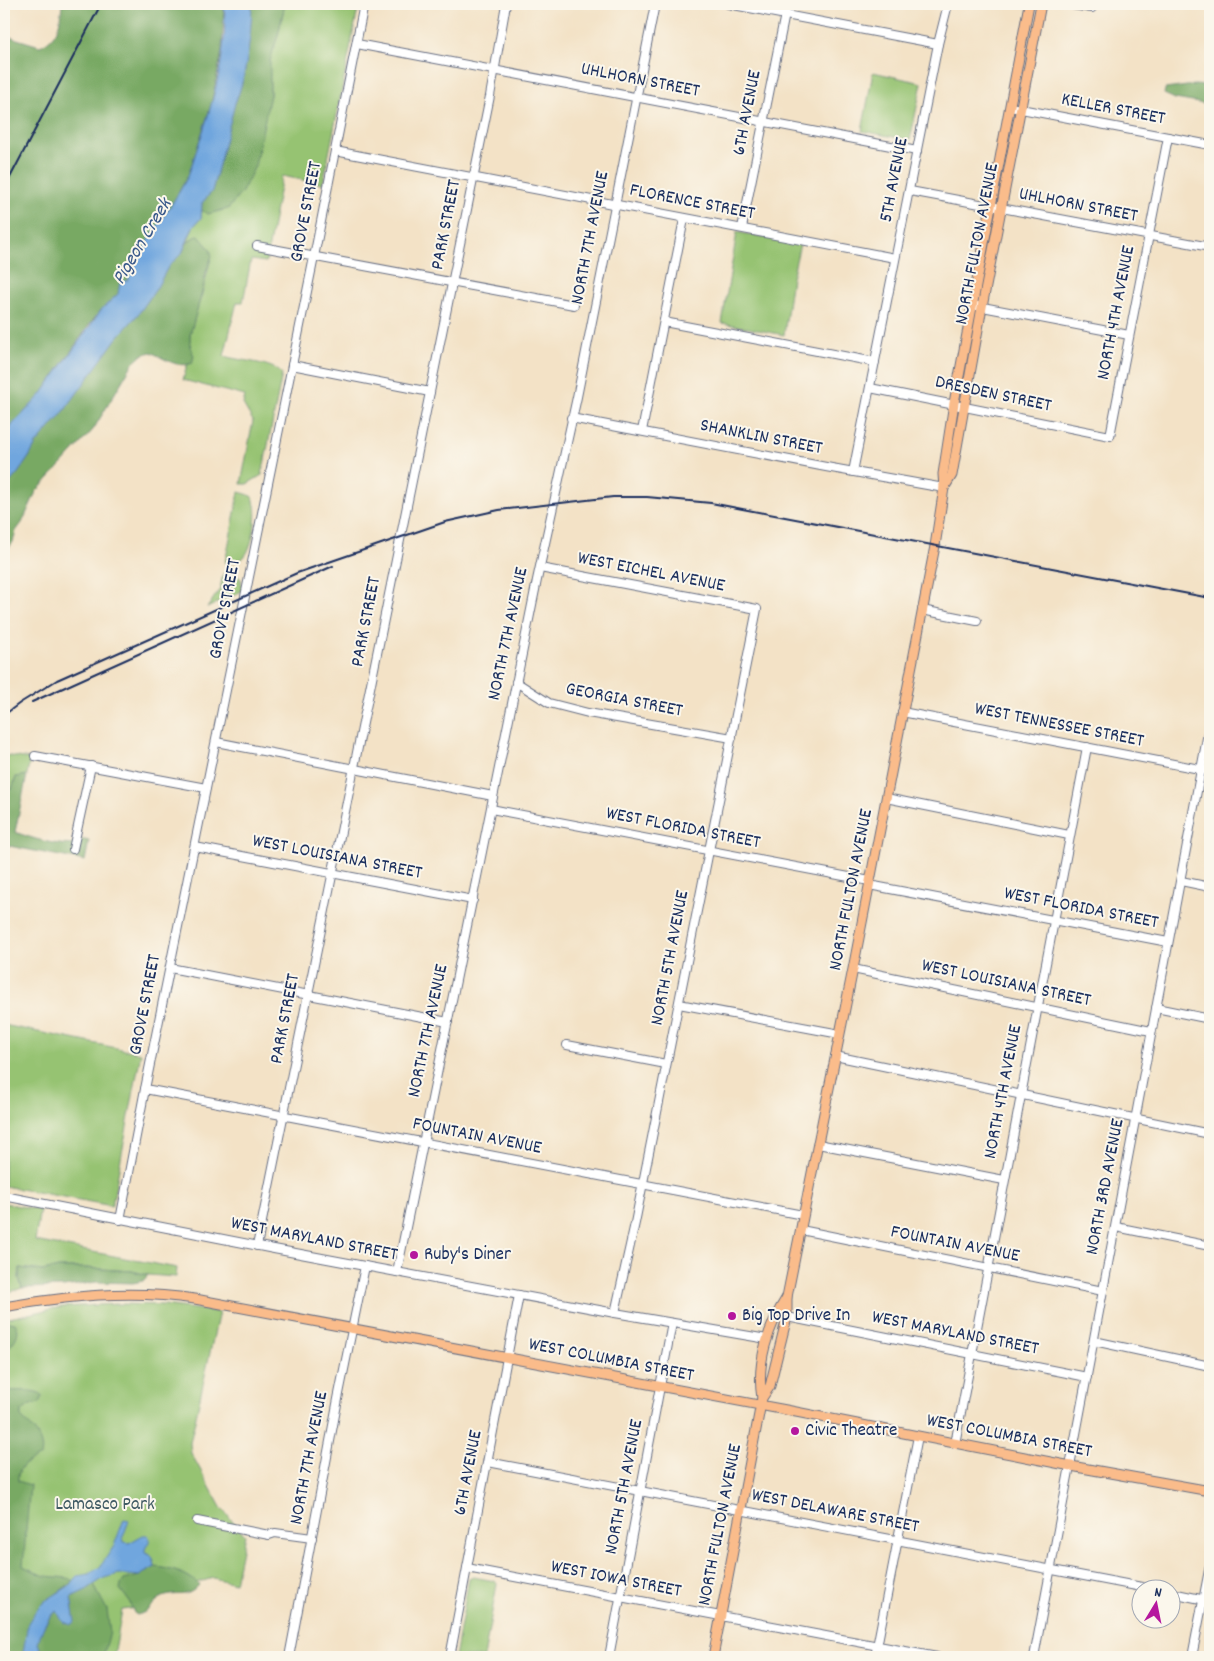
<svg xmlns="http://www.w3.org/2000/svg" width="1214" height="1661" viewBox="0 0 1214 1661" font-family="Dekko,sans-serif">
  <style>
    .green { fill: #96c372; stroke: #587968 }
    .forest { fill: #78a964; stroke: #4a6c61 }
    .water { fill: #70a6de; stroke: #466a9e }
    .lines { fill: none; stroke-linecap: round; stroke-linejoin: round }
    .minor-casing { stroke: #676e82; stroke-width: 10 }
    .major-casing { stroke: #676e82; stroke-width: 11 }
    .minor { stroke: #fff; stroke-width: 8 }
    .major { stroke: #fabc8b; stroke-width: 9 }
    .rail { stroke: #1b2f5e; stroke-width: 2 }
    .poi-dot { fill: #b5179e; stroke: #fbf7ec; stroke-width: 2 }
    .labels { text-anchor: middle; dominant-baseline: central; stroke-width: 4; stroke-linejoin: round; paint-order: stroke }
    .street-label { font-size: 19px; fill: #1b2f5e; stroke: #fbf7ec }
    .poi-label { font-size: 19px; fill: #1b2f5e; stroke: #fbf7ec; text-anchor: start }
    .park-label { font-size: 19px; fill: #405b64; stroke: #fbf7ec }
    .water-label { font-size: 20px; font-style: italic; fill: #39598b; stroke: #fbf7ec }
  </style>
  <rect width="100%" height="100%" fill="#fbf7ec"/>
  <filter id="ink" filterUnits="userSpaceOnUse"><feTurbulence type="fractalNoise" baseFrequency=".02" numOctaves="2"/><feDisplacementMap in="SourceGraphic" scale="10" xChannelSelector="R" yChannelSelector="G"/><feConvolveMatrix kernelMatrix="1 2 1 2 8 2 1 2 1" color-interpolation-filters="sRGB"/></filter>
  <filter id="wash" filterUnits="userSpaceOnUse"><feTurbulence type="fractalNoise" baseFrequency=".0096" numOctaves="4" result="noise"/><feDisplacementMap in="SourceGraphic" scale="20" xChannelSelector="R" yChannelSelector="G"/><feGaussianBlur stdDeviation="1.12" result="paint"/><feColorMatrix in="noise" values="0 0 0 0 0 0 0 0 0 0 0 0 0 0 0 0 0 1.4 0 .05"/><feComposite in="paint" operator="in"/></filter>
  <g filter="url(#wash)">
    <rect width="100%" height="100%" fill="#f3e2c6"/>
    <g class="green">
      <path d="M285,4H359L323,184L282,176L266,262L251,260L243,302H237L224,356C239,361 273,362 282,374L262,475L247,484H241L253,421L243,404L245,396L183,380L187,365L192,363C194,353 189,346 190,336C191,322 198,307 202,294C206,281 207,269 212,256L194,237L187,243L193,227L201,218V210L208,214L270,95L269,61L278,35Z"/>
      <path d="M873,72L922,83L910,140L862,131Z"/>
      <path d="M737,232L800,244L792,278L784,335L722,323Z"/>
      <path d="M239,492C242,493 248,494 251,496C261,506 253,548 244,557C239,562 232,562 225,563Z"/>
      <path d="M230,572L237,575L241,579L242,591L207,608L220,589L223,574Z"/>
      <path d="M4,755L30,759L27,775L16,777L12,789H4Z"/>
      <path d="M4,1025L141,1053L112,1206L4,1186Z"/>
      <path d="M4,1203L40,1210L35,1241L177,1268L176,1277L148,1275L132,1271L85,1268H59L42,1271L20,1268L19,1278L22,1288L4,1294Z"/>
      <path d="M117,1304L164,1305L219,1312L190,1443L191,1453L222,1509L245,1535L235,1583L213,1578L155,1595L144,1607L122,1610L114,1657H4V1319L62,1307Z"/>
      <path d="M473,1577L495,1581L497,1584L484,1657H455L469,1579Z"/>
    </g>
    <g class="forest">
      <path d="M62,4H224L222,51L211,105L188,176L165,216L136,260L128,280L118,294L102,309L89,325L41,395L13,424L4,438V35L40,46C59,37 60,23 62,4Z"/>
      <path d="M252,4H285L278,35L270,61V95L255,166L242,192L228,209L208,214L201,210L202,203L212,191L235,103C247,77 251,32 252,4Z"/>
      <path d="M1194,85L1210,86V105L1175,99L1164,94L1165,89Z"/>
      <path d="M199,236L210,249L212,256L206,272L203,289L190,335V346L194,356L192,363C178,369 163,358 151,352L142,355L133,363L93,430L36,492L22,523L16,531L13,542L8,549L4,550V489L18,473L29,457L36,444L62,414L116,339L139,313L156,289L168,267L182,253L187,243L194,237Z"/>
      <path d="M27,775L15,832C31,838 59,847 76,844L80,839L89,841L85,861L4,845V789H12L16,777Z"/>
      <path d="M20,1268L42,1271L59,1268H85L132,1271L148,1275L143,1281L133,1283L97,1282L64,1287L22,1288L19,1278Z"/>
      <path d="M4,1321L15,1323C23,1333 12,1345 4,1352Z"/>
      <path d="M4,1390C16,1392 33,1388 43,1395L40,1403L30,1405L21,1412V1417C32,1427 45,1440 41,1456C29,1462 17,1464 18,1481L30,1485L23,1566L45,1576L68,1578L73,1581L37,1609L23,1653L26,1657H4Z"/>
      <path d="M155,1567C169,1568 190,1574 199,1585C186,1600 178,1591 163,1597C152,1602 151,1612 137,1615L134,1613L129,1601L120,1589L121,1584L124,1580L139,1576Z"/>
      <path d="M94,1585L107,1610L110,1632L103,1657H50L44,1654L38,1644L40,1633L52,1614L71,1597Z"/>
    </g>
    <g class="water">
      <path d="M224,4H252C251,32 247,77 235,103L212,191L202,203L201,218L193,227L182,253L168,267L156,289L139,313L116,339L62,414L36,444L29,457L18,473L4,489V438L13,424L41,395L102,309L118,294L120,283L128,280C142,243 169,213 187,178C191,169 194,158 197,149C212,107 229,48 224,4Z"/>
      <path d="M124,1519L129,1520L123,1537L124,1542L129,1543L143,1535H148L150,1540L145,1549V1553C153,1555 154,1559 155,1567L139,1576L119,1574L104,1578L86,1590L71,1597L75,1622L71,1625L62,1621L57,1611C46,1618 41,1631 38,1644L44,1654L50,1657H26L23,1653L28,1623L37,1609L45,1601L69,1586L78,1576L89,1574L100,1567L114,1546Z"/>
    </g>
  </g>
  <g filter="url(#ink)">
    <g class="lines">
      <g class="minor-casing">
        <g id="minor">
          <path d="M728,4L938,44"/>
          <path d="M1066,4L1092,8"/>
          <path d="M357,44L917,151"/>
          <path d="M1010,107L1210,145"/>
          <path d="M335,151L895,258"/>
          <path d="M910,191L1210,247"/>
          <path d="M742,228L787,4"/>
          <path d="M257,246L574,305"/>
          <path d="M972,305L1129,335"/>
          <path d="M664,322L875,362"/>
          <path d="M292,365L430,392"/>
          <path d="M870,388L1110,436L1168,137"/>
          <path d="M571,418L826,467L944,488"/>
          <path d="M642,431L684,219"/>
          <path d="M853,472L938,44L948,4"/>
          <path d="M540,568L757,609L635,1223L615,1313"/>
          <path d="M922,610L977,621"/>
          <path d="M516,682L549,703L588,713L732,738"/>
          <path d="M902,712L1210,771"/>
          <path d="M216,742L493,796"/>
          <path d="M35,756L206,788"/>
          <path d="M886,798L1069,835"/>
          <path d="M491,809L870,881"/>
          <path d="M195,847L473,900"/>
          <path d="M73,849L91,766"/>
          <path d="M1181,881L1210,887"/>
          <path d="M869,885L1168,942"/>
          <path d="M170,968L448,1022"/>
          <path d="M853,969L1151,1031"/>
          <path d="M679,1004L840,1034"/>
          <path d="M1156,1008L1210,1019"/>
          <path d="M567,1045L666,1064"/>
          <path d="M835,1056L1210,1134"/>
          <path d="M145,1089L803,1215"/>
          <path d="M818,1144L1004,1180"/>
          <path d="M4,1196L274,1249L615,1313L767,1339"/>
          <path d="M120,1220L145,1089L314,257L364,4"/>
          <path d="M1116,1227L1210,1246"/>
          <path d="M801,1230L1103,1291"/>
          <path d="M257,1246L490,96L506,4"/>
          <path d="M397,1272L537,580L577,397L655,4"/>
          <path d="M787,1317L1087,1377"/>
          <path d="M1094,1341L1210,1366"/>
          <path d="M955,1444L1087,747"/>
          <path d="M488,1462L1147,1588"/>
          <path d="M197,1521L269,1535L275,1533L312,1538"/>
          <path d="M467,1568L937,1657"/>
          <path d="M1172,1593L1210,1601"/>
          <path d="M289,1657L338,1399L365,1266"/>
          <path d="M450,1657L519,1295"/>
          <path d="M609,1657L672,1323"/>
          <path d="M875,1657L918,1436"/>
          <path d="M1034,1657L1210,722"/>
          <path d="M1192,1657L1210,1565"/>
        </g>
      </g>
      <g class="major-casing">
        <g id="major">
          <path d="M944,488L952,475L982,307L1041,4"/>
          <path d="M4,1307C67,1296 130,1289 195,1299L786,1410L1071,1466L1210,1491"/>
          <path d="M762,1398C756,1364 768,1326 787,1297"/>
          <path d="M713,1657L762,1398L770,1386L787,1317V1297L853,969L935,546L944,488L943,474L954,403L1029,4"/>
        </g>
      </g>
      <use href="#minor" class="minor"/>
      <use href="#major" class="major"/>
      <g class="rail">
        <path d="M4,189L101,4"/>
        <path d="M32,702L333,566"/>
        <path d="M4,715L20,703L57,680L297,573L445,522L499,510L613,497H647L711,503L1210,598"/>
      </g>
    </g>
  </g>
  <g class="poi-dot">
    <circle cx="414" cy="1255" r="5"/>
    <circle cx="732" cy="1316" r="5"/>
    <circle cx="795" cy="1431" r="5"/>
  </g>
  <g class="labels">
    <g class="street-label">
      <text transform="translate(640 81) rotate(11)">UHLHORN STREET</text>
      <text transform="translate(1113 110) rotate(11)">KELLER STREET</text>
      <text transform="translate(748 113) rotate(-79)">6TH AVENUE</text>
      <text transform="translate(895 180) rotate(-79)">5TH AVENUE</text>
      <text transform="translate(692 203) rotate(11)">FLORENCE STREET</text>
      <text transform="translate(1078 206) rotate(11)">UHLHORN STREET</text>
      <text transform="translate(307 212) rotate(-79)">GROVE STREET</text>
      <text transform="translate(447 225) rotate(-79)">PARK STREET</text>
      <text transform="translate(591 238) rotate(-79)">NORTH 7TH AVENUE</text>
      <text transform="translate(978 244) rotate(-79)">NORTH FULTON AVENUE</text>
      <text transform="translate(1117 313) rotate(-79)">NORTH 4TH AVENUE</text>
      <text transform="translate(993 395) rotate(12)">DRESDEN STREET</text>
      <text transform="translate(761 438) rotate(11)">SHANKLIN STREET</text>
      <text transform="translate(651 573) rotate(11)">WEST EICHEL AVENUE</text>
      <text transform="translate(226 609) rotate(-79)">GROVE STREET</text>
      <text transform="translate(367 622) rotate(-79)">PARK STREET</text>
      <text transform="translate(509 634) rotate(-78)">NORTH 7TH AVENUE</text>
      <text transform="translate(624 701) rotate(11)">GEORGIA STREET</text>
      <text transform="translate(1059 726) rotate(11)">WEST TENNESSEE STREET</text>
      <text transform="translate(683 829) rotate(11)">WEST FLORIDA STREET</text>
      <text transform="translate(337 858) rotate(11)">WEST LOUISIANA STREET</text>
      <text transform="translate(852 890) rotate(-79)">NORTH FULTON AVENUE</text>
      <text transform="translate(1081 909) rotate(11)">WEST FLORIDA STREET</text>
      <text transform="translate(671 958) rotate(-79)">NORTH 5TH AVENUE</text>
      <text transform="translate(1006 984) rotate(12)">WEST LOUISIANA STREET</text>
      <text transform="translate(146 1005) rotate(-79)">GROVE STREET</text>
      <text transform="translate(286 1019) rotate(-79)">PARK STREET</text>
      <text transform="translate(429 1031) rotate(-78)">NORTH 7TH AVENUE</text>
      <text transform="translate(1004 1092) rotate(-79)">NORTH 4TH AVENUE</text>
      <text transform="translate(477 1137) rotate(11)">FOUNTAIN AVENUE</text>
      <text transform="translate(1106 1187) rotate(-79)">NORTH 3RD AVENUE</text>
      <text transform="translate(314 1240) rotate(11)">WEST MARYLAND STREET</text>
      <text transform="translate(955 1245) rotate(11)">FOUNTAIN AVENUE</text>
      <text transform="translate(955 1334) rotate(11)">WEST MARYLAND STREET</text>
      <text transform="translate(611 1361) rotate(11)">WEST COLUMBIA STREET</text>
      <text transform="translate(1009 1437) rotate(11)">WEST COLUMBIA STREET</text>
      <text transform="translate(310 1458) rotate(-79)">NORTH 7TH AVENUE</text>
      <text transform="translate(469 1473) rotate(-79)">6TH AVENUE</text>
      <text transform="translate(625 1487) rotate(-79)">NORTH 5TH AVENUE</text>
      <text transform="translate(835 1512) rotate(11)">WEST DELAWARE STREET</text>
      <text transform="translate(721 1525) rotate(-79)">NORTH FULTON AVENUE</text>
      <text transform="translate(616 1580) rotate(11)">WEST IOWA STREET</text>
    </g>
    <g class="poi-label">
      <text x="424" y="1255">Ruby's Diner</text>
      <text x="742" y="1316">Big Top Drive In</text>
      <text x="805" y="1431">Civic Theatre</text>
    </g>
    <g class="park-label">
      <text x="105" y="1505">Lamasco Park</text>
    </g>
    <g class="water-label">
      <text transform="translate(143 242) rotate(-59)">Pigeon Creek</text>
    </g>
  </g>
  <rect width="1214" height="1661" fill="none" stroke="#fbf7ec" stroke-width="20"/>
  <g transform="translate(1156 1604) rotate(10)"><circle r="24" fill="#fbf7ec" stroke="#a1a7b3"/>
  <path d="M0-4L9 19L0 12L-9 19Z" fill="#b5179e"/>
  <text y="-8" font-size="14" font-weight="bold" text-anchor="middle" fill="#1b2f5e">N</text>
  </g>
</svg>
